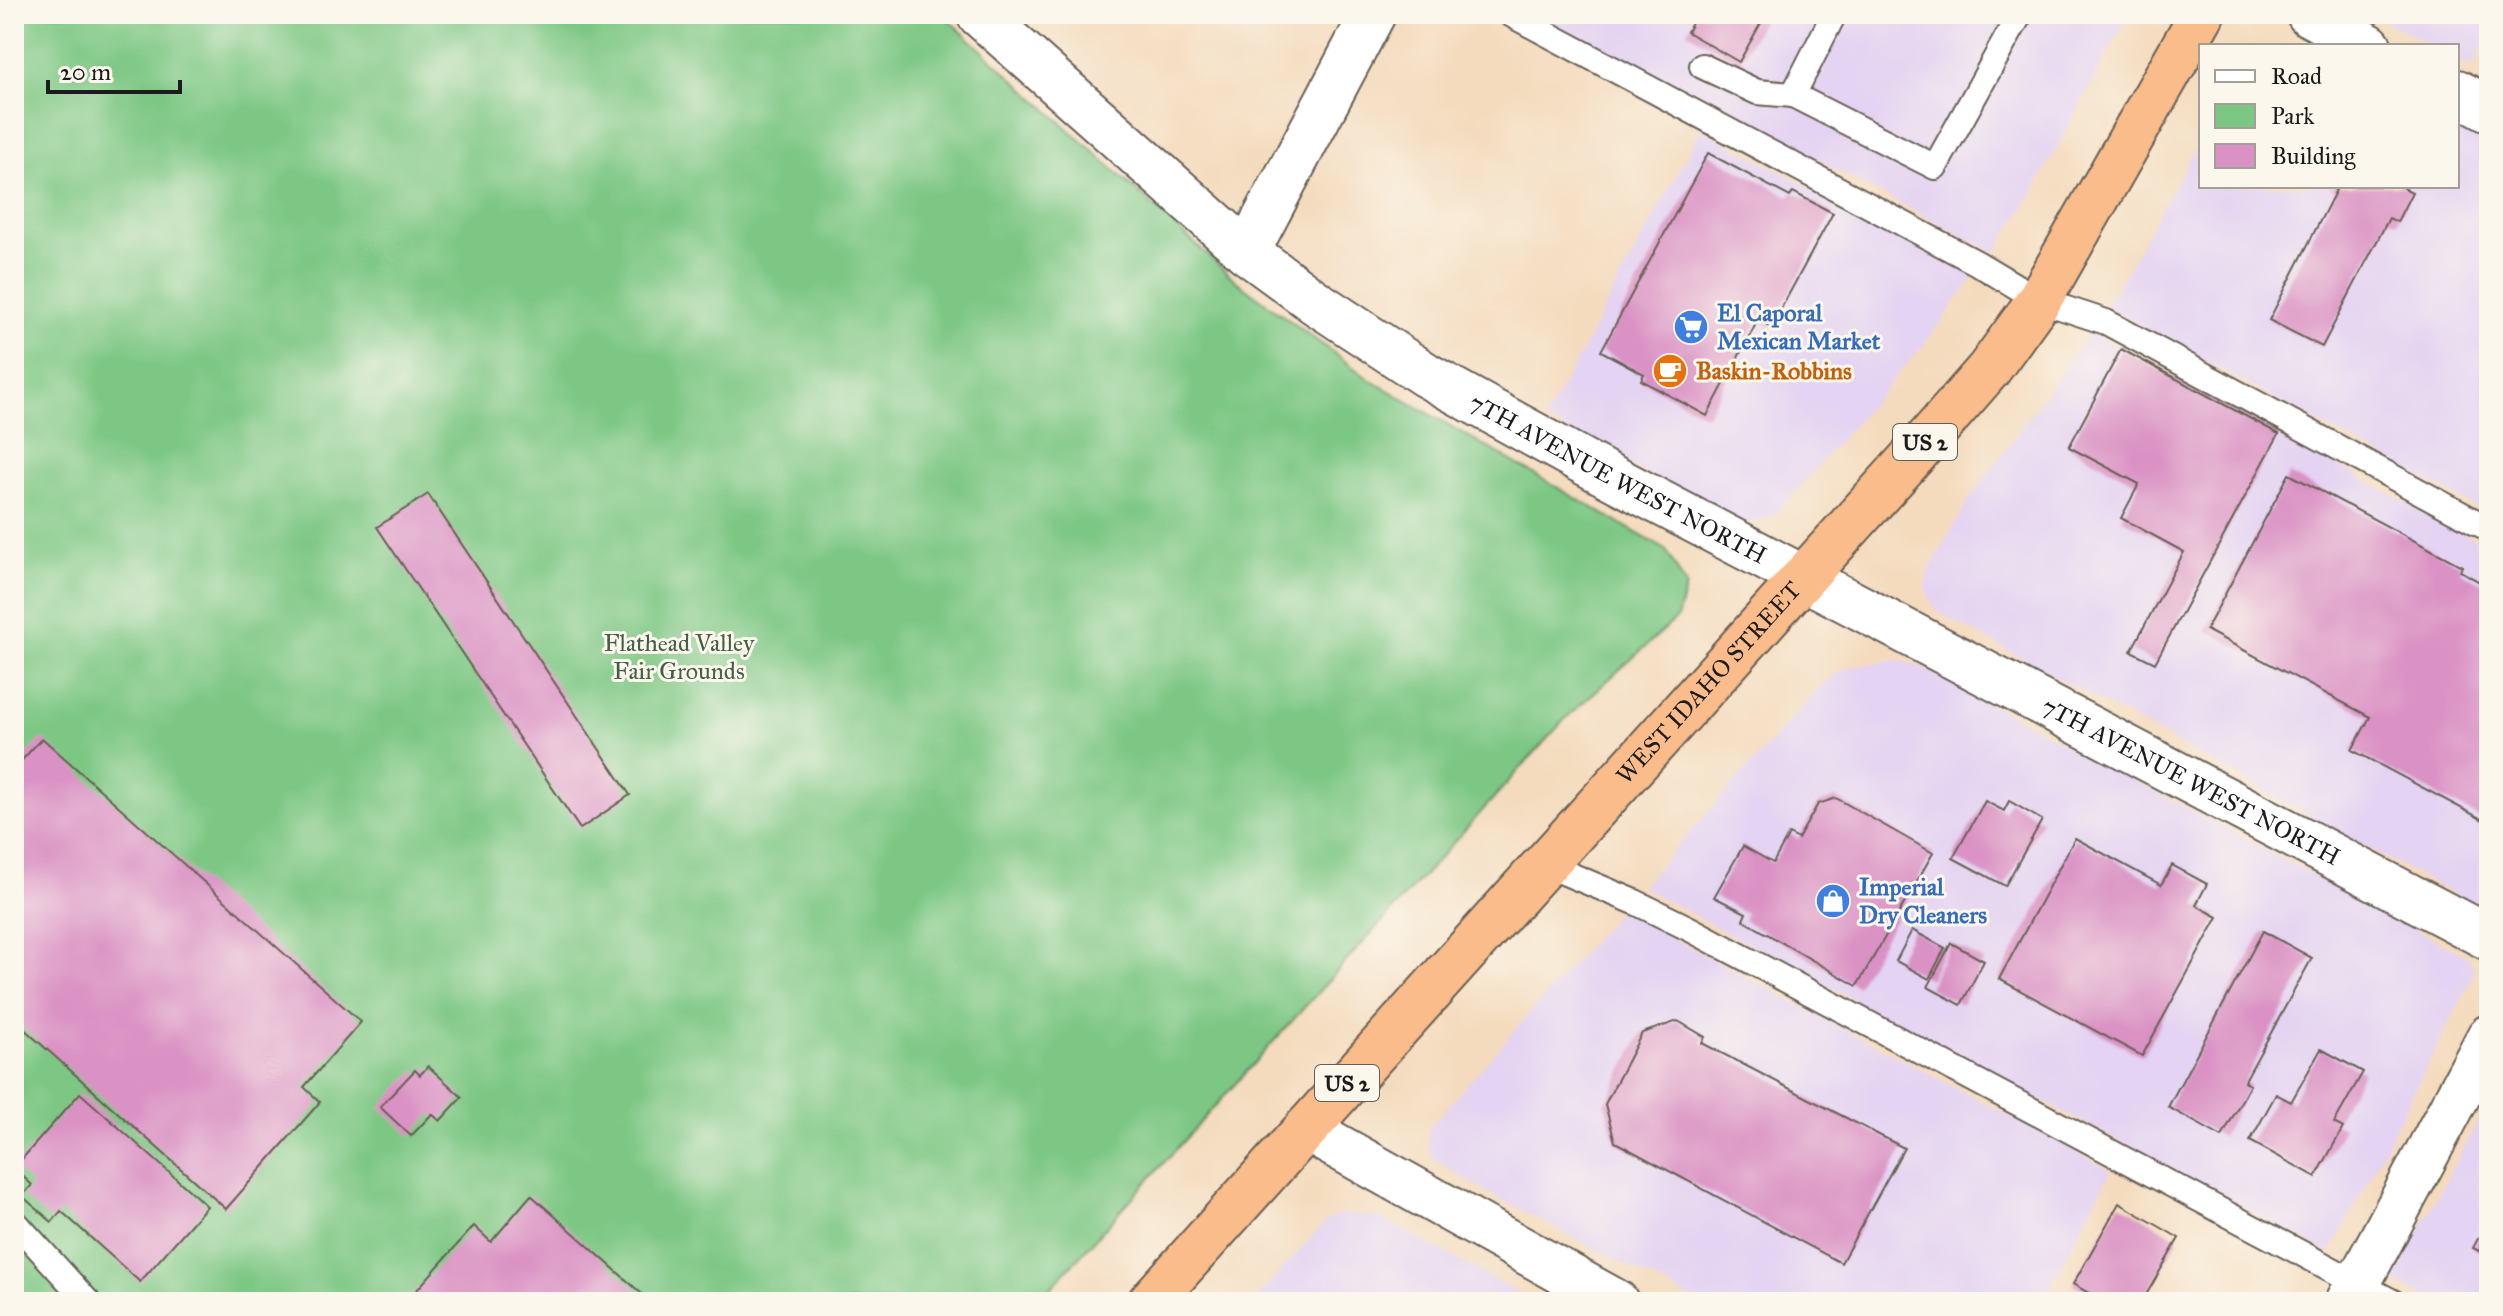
<svg xmlns="http://www.w3.org/2000/svg" width="2503" height="1316" viewBox="0 0 2503 1316" font-family="'IM FELL Great Primer',serif">
  <style>
    .built { fill: #e4d3f2 }
    .green { fill: #7dc784; stroke: #4c7250; stroke-width: 2 }
    .building { fill: #da92c4 }
    .lines { fill: none; stroke-linecap: round; stroke-linejoin: round }
    .service-casing { stroke: #685f55; stroke-width: 28 }
    .minor-casing { stroke: #685f55; stroke-width: 48 }
    .trunk-casing { stroke: #685f55; stroke-width: 48 }
    .service { stroke: #fff; stroke-width: 24 }
    .minor { stroke: #fff; stroke-width: 44 }
    .trunk { stroke: #f9bc8a; stroke-width: 44 }
    .labels { text-anchor: middle; dominant-baseline: central; stroke-width: 6; stroke-linejoin: round; paint-order: stroke }
    .shield { fill: #fbf7ec; stroke: #5f5e5a; stroke-width: 2 }
    .shield-label { font-size: 22px; font-weight: bold; fill: #1c1c1c }
    .shop-label { font-size: 24px; font-weight: bold; fill: #366cbe; stroke: #fbf7ec; text-anchor: start }
    .food-label { font-size: 24px; font-weight: bold; fill: #c56008; stroke: #fbf7ec; text-anchor: start }
    .street-label { font-size: 24px; fill: #1c1c1c; stroke: #fbf7ec }
    .park-label { font-size: 24px; fill: #436046; stroke: #fbf7ec }
  </style>
  <rect width="100%" height="100%" fill="#fbf7ec"/>
  <filter id="ink" filterUnits="userSpaceOnUse"><feTurbulence type="fractalNoise" baseFrequency=".0125" numOctaves="2"/><feDisplacementMap in="SourceGraphic" scale="16" xChannelSelector="R" yChannelSelector="G"/><feConvolveMatrix kernelMatrix="1 2 1 2 8 2 1 2 1" color-interpolation-filters="sRGB"/></filter>
  <filter id="wash" filterUnits="userSpaceOnUse"><feTurbulence type="fractalNoise" baseFrequency=".006" numOctaves="4" result="noise"/><feDisplacementMap in="SourceGraphic" scale="32" xChannelSelector="R" yChannelSelector="G"/><feGaussianBlur stdDeviation="1.8" result="paint"/><feColorMatrix in="noise" values="0 0 0 0 0 0 0 0 0 0 0 0 0 0 0 0 0 1.4 0 .05"/><feComposite in="paint" operator="in"/></filter>
  <g filter="url(#wash)">
    <rect width="100%" height="100%" fill="#f4dbbe"/>
    <g class="built">
      <path d="M1537,14H2129L2027,203L1995,253Z"/>
      <path d="M2371,14H2489V36L2472,67L2457,59V46H2433Z"/>
      <path d="M2457,128L2489,145V514L2105,308L2201,139V186H2457Z"/>
      <path d="M1701,129L1975,276L1925,343L1778,511L1764,519L1749,523L1734,521L1545,419Z"/>
      <path d="M2090,331L2489,547V914L1943,615L1933,607L1925,585L1929,571L1965,506Z"/>
      <path d="M1895,660L1917,665L2468,957L2473,965V977L2330,1254L1641,887L1826,681L1846,668Z"/>
      <path d="M1620,910L2111,1170L2042,1302H1697L1479,1188L1435,1160L1427,1146L1429,1128Z"/>
      <path d="M2489,1100V1302H2436L2393,1280Z"/>
      <path d="M1341,1214L1370,1216L1384,1220L1536,1302H1253L1327,1220Z"/>
    </g>
    <path class="green" d="M14,14H942L1236,281L1369,379L1666,550L1686,586L1677,618L1566,718L1038,1302H14Z"/>
    <g id="blocks">
      <g class="building">
        <path d="M1697,14H1766L1739,62L1687,32Z"/>
        <path d="M1708,153L1790,197L1793,192L1833,213L1771,327L1758,320L1707,416L1641,380L1644,374L1601,351Z"/>
        <path d="M2328,186H2400L2412,192L2397,222L2389,218L2322,347L2269,320L2336,190Z"/>
        <path d="M2121,349L2279,434L2155,663L2131,651L2184,552L2121,518L2139,484L2069,447Z"/>
        <path d="M2289,474L2462,566L2460,571L2489,587V823L2352,750L2370,717L2206,630Z"/>
        <path d="M428,494L630,795L580,829L377,527Z"/>
        <path d="M42,738L361,1022L304,1087L320,1102L226,1209L14,1020V769Z"/>
        <path d="M1836,798L1933,853L1857,986L1743,920L1746,913L1714,897L1743,846L1773,863L1789,834L1798,839L1818,804Z"/>
        <path d="M1985,801L2004,811L2009,801L2042,820L2005,886L1953,858Z"/>
        <path d="M2075,838L2161,885L2172,865L2207,884L2196,905L2218,917L2142,1056L1999,979Z"/>
        <path d="M1912,930L1945,948L1929,979L1896,961Z"/>
        <path d="M2263,931L2312,958L2244,1082L2250,1085L2222,1137L2168,1107Z"/>
        <path d="M1951,943L1984,961L1961,1005L1928,987Z"/>
        <path d="M1678,1021L1705,1037L1702,1043L1904,1148L1841,1263L1615,1142L1605,1104L1642,1033Z"/>
        <path d="M2321,1049L2363,1072L2334,1123L2343,1128L2316,1177L2250,1141L2276,1094L2291,1102Z"/>
        <path d="M428,1066L462,1097L440,1121L432,1114L411,1136L380,1107L415,1070L420,1075Z"/>
        <path d="M80,1093L207,1206L140,1282L61,1211L52,1222L22,1196L32,1185L14,1168Z"/>
        <path d="M531,1195L651,1302H406L474,1226L491,1242Z"/>
        <path d="M2119,1203L2179,1238L2142,1302H2105L2073,1284Z"/>
        <path d="M2489,1218V1256L2473,1248Z"/>
      </g>
    </g>
  </g>
  <g filter="url(#ink)">
    <use href="#blocks" fill-opacity="0" stroke="#685f55" stroke-width="2"/>
    <g class="lines">
      <g class="service-casing">
        <g id="service">
          <path d="M1510,14L1977,263L2039,300L2106,322L2489,529"/>
          <path d="M1834,14L1793,95L1935,167L2020,14"/>
          <path d="M1702,66L1757,92L1793,95"/>
          <path d="M1544,864L1635,902L1690,929L2393,1302"/>
          <path d="M14,1221L88,1302"/>
        </g>
      </g>
      <g class="minor-casing">
        <g id="minor">
          <path id="s1" d="M979,14L1247,252L1315,302L1426,375L1602,472L2489,938"/>
          <path d="M2309,14L2369,46"/>
          <path d="M2457,92L2489,109"/>
          <path d="M1247,252L1373,14"/>
          <path d="M1306,1129L1616,1302"/>
          <path d="M2348,1302L2489,1037"/>
        </g>
      </g>
      <g class="trunk-casing">
        <g id="trunk">
          <path id="s2" d="M1150,1302L1914,455L1989,369L2039,300L2202,14"/>
        </g>
      </g>
      <use href="#service" class="service"/>
      <use href="#minor" class="minor"/>
      <use href="#trunk" class="trunk"/>
    </g>
  </g>
  <defs>
    <g id="supermarket-disc" transform="scale(1.8)"><circle r="9.5" fill="#3f7fe0" stroke="#fbf7ec"/><path d="M-6-5.5h2.5l.6 2H6L4.5 2H-2.5L-4.4-4H-6ZM-1.5 3.2a1.3 1.3 0 1 0 .1 0ZM3 3.2a1.3 1.3 0 1 0 .1 0Z" fill="#fff"/></g>
    <g id="cafe-disc" transform="scale(1.8)"><circle r="9.5" fill="#e8710a" stroke="#fbf7ec"/><path d="M-5.5-4.5H6V0H3Q3 3.5 0 3.5H-2.5Q-5.5 3.5-5.5 0ZM3-3.2v2h1.7v-2ZM-6 4.5H4V6H-6Z" fill="#fff"/></g>
    <g id="shop-disc" transform="scale(1.8)"><circle r="9.5" fill="#3f7fe0" stroke="#fbf7ec"/><path d="M-5-2.5h2.3a2.7 3.5 0 0 1 5.4 0H5L5.5 6h-11ZM-1.5-2.5h3a1.5 2.3 0 0 0-3 0Z" fill="#fff"/></g>
  </defs>
  <g fill-rule="evenodd">
    <use href="#supermarket-disc" x="1691" y="327"/>
    <use href="#cafe-disc" x="1670" y="371"/>
    <use href="#shop-disc" x="1833" y="901"/>
  </g>
  <g class="labels">
    <g class="shield">
      <rect x="1893" y="424" width="64" height="36" rx="6"/>
      <rect x="1315" y="1065" width="64" height="36" rx="6"/>
    </g>
    <g class="shield-label">
      <text x="1925" y="442">US 2</text>
      <text x="1347" y="1083">US 2</text>
    </g>
    <g class="shop-label">
      <text x="1717" y="313">El Caporal<tspan x="1717" dy="28">Mexican Market</tspan></text>
      <text x="1859" y="887">Imperial<tspan x="1859" dy="28">Dry Cleaners</tspan></text>
    </g>
    <g class="food-label">
      <text x="1696" y="371">Baskin-Robbins</text>
    </g>
    <g class="street-label">
      <text stroke="none"><textPath href="#s1" startOffset="794">7TH AVENUE WEST NORTH</textPath></text>
      <text stroke="none"><textPath href="#s2" startOffset="834">WEST IDAHO STREET</textPath></text>
      <text stroke="none"><textPath href="#s1" startOffset="1442">7TH AVENUE WEST NORTH</textPath></text>
    </g>
    <g class="park-label">
      <text x="679" y="643">Flathead Valley<tspan x="679" dy="28">Fair Grounds</tspan></text>
    </g>
  </g>
  <rect width="2503" height="1316" fill="none" stroke="#fbf7ec" stroke-width="48"/>
  <rect x="2199" y="44" width="260" height="144" fill="#fbf7ec" stroke="#a29f99" stroke-width="2"/>
  <rect x="2215" y="70" width="40" height="12" fill="#ffffff" stroke="#a29f99" stroke-width="2"/>
  <text x="2271" y="84" font-size="24" fill="#1c1c1c">Road</text>
  <rect x="2215" y="104" width="40" height="24" fill="#7dc784" stroke="#a29f99" stroke-width="2"/>
  <text x="2271" y="124" font-size="24" fill="#1c1c1c">Park</text>
  <rect x="2215" y="144" width="40" height="24" fill="#da92c4" stroke="#a29f99" stroke-width="2"/>
  <text x="2271" y="164" font-size="24" fill="#1c1c1c">Building</text>
  <path d="M48 80v12h132v-12" fill="none" stroke="#1c1c1c" stroke-width="4"/>
  <text x="60" y="80" font-size="24" fill="#1c1c1c" stroke="#fbf7ec" stroke-width="6" paint-order="stroke">20 m</text>
</svg>
